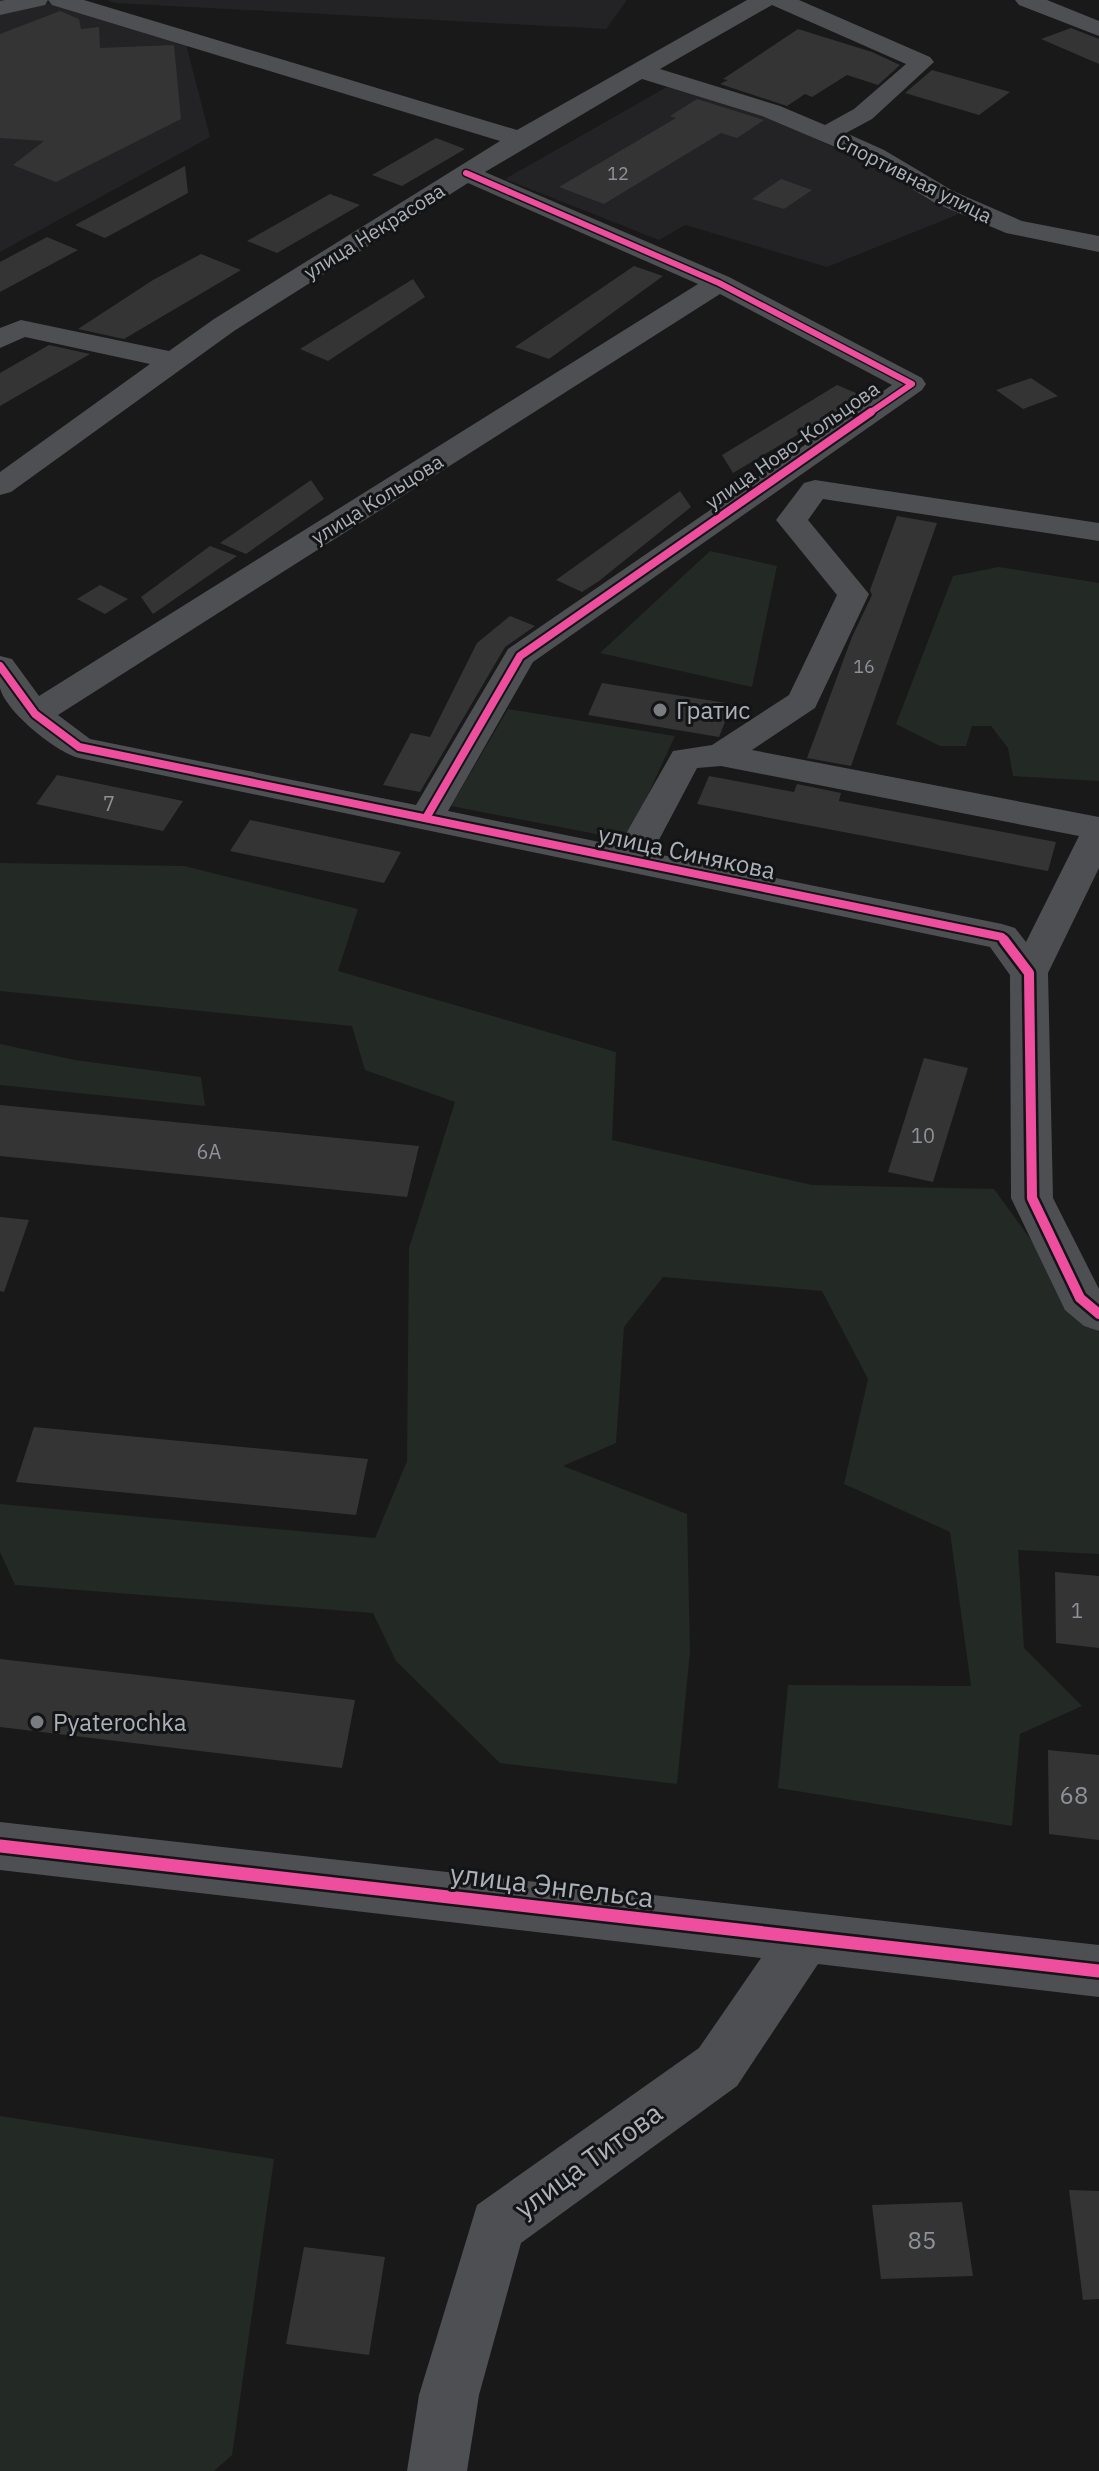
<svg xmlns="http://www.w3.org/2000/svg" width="1099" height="2471" viewBox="0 0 1099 2471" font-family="'IBM Plex Sans',sans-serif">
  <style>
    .built { fill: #232325 }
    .green { fill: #232924 }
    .building { fill: #343435 }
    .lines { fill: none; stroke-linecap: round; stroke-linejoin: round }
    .minor { fill: #4e4f52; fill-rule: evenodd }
    .cycleway-far3-casing { stroke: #131415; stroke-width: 9 }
    .cycleway-far2-casing { stroke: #131415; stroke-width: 12 }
    .cycleway-far1-casing { stroke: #131415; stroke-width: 15 }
    .cycleway-casing { stroke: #131415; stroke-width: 18 }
    .cycleway-far3 { stroke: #ef4d9e; stroke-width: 6 }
    .cycleway-far2 { stroke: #ef4d9e; stroke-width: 8 }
    .cycleway-far1 { stroke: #ef4d9e; stroke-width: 10 }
    .cycleway { stroke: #ef4d9e; stroke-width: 13 }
    .poi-dot { fill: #797c81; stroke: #131415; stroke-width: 3 }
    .labels { text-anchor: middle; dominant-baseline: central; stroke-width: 6; stroke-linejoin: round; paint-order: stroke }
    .far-number-label { font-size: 18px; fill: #8e9298 }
    .far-street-label { font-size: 20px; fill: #acb1b9; stroke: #131415 }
    .number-label { font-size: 20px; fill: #8e9298 }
    .poi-label { font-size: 24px; fill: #acb1b9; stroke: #131415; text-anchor: start }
    .street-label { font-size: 24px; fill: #acb1b9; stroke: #131415 }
    .near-number-label { font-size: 24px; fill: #8e9298 }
    .near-street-label { font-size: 28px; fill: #acb1b9; stroke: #131415 }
  </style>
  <rect width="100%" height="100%" fill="#19191a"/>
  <g class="built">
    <path d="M0,0H38L186,44L210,137L0,252Z"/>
    <path d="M107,0H627L606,29L115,3Z"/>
    <path d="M667,87L769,116L881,170L959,214L827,267L685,225L659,240L505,179Z"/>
  </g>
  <g class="green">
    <path d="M710,551L777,566L752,687L600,653Z"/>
    <path d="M999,567L1099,583V781L1013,776L1008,748L991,726H972L966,746H940L896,724L953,576Z"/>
    <path d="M508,709L675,736L627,840L451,806Z"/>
    <path d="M0,863L184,866L358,909L338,971L616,1052L612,1140L812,1185L994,1189L1099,1333V1554L1018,1550L1024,1648L1082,1706L1020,1734L1012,1826L778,1788L788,1685L971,1686L950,1532L844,1484L868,1379L822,1291L663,1277L624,1327L616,1443L563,1466L687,1514L690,1652L677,1784L500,1763L396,1661L373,1613L15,1585L0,1552V1504L375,1538L407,1461L409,1248L455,1102L365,1070L352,1026L0,991Z"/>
    <path d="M0,1044L75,1060L201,1077L205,1106L0,1085Z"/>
    <path d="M0,2116L274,2159L232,2455L214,2471H0Z"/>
  </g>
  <g class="building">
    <path d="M60,11L79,19L81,29L99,27L100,48L174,45L181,119L56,182L13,165L44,141L0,138V34Z"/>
    <path d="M1071,28L1099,39V64L1041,39Z"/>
    <path d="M798,29L872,52L900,65L878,85L847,75L812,97L805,94L787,106L720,84L728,80L723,79Z"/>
    <path d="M932,70L1010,92L979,115L905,93Z"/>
    <path d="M697,99L764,120L737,138L721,133L604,204L559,187L676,118L670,116Z"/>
    <path d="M436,138L465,149L402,186L372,175Z"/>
    <path d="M185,166L188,193L105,238L75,225Z"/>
    <path d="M781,179L812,190L784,209L752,199Z"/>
    <path d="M330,194L360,205L277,253L247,241Z"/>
    <path d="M47,237L78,250L0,292V262Z"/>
    <path d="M201,254L241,270L124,339L78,329L153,280Z"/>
    <path d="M634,266L663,276L549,359L515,347Z"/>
    <path d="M413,279L425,297L328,361L300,349Z"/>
    <path d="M49,345L90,354L0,406V373Z"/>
    <path d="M1031,378L1058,396L1023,409L996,390Z"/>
    <path d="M837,385L863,396L733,473L722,455Z"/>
    <path d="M311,480L324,499L246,554L220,543Z"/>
    <path d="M680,491L691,507L599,581L582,592L556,580Z"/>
    <path d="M897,516L937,523L851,766L807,758L852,637L872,595L870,590Z"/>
    <path d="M210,546L237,556L153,614L141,597Z"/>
    <path d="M100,585L128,599L105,614L77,599Z"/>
    <path d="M510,616L535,626L505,647L420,792L383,785L411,733L430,737L477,643Z"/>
    <path d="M602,683L732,704L719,737L588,715Z"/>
    <path d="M57,775L183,801L163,831L36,804Z"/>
    <path d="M709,776L794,792L797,784L841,793L839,801L1056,842L1048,871L697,804Z"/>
    <path d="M250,820L401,852L384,883L230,851Z"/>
    <path d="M924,1058L968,1068L933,1182L888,1172Z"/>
    <path d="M0,1105L419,1146L407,1197L0,1156Z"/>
    <path d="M0,1217L29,1220L4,1292L0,1291Z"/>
    <path d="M34,1427L368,1459L356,1515L16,1482Z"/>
    <path d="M1055,1572L1099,1576V1648L1056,1643Z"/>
    <path d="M0,1659L355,1700L342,1768L0,1727Z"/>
    <path d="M1048,1750L1099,1755V1840L1049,1834Z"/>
    <path d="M1069,2190L1099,2191V2299L1083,2300Z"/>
    <path d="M962,2202L973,2276L881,2279L872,2205Z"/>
    <path d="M304,2247L385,2257L369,2355L286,2344Z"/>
  </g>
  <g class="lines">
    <g class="minor">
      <path d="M5,0H84L517,130L747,0H799L930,57L934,62L872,119L846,133L884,150L953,191L1022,221L1099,236V252L1006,233L935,203L866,160L762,116L642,79L485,172L729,277L922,378L926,384L922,390L533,662L448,811L619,846L673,751L712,745L789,695L837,595L776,520L804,483L815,480L1099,523V541L823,499L808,520L869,594L815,708L752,750L1099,817V868L1048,973L1053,1198L1099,1289V1331L1084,1326L1065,1310L1011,1198L1010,975L990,947L79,758C56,752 6,712 0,688C0,679 0,666 0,656L12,659L39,696L698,284L468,183L234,331L11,492L0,495V472L150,364L25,337L0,348V328L21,320L169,351L214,319L500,141L52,5L48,0L45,5L0,15V1ZM772,5L906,64L854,109L825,125L780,106L660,69ZM720,294L892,385L508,649L416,805L90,739L58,715ZM721,766L1079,836L1026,942L1015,928L1002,924L652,853L697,768Z"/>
      <path d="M1015,0H1047L1099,21V36L1019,5Z"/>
      <path d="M0,1822L1099,1945V1997L818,1964L737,2086L521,2243L479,2395L467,2471H407L419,2395L477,2205L699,2048L761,1958L0,1870Z"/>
    </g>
    <g class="cycleway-far3-casing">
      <path id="cycleway-far3" d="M466,173L719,283L912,384L868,414"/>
    </g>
    <g class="cycleway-far2-casing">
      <g id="cycleway-far2">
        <path d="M0,666L35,714L79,747L1002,937L1005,942"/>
        <path d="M426,818L520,656L871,412"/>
      </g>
    </g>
    <g class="cycleway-far1-casing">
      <path id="cycleway-far1" d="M1004,940L1029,973L1032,1198L1080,1298L1099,1314"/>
    </g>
    <g class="cycleway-casing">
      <path id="cycleway" d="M0,1846L1099,1971"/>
    </g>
    <use href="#cycleway-far3" class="cycleway-far3"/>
    <use href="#cycleway-far2" class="cycleway-far2"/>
    <use href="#cycleway-far1" class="cycleway-far1"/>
    <use href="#cycleway" class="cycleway"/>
  </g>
  <g class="poi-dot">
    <circle cx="660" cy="710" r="8"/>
    <circle cx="37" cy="1722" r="8"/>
  </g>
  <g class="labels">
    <g class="far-number-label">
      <text x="618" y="173">12</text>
      <text x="864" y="666">16</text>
    </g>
    <g class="far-street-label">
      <text transform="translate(914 178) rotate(27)">Спортивная улица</text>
      <text transform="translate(374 231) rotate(-32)">улица Некрасова</text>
      <text transform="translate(792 445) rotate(-35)">улица Ново-Кольцова</text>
      <text transform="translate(377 499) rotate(-32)">улица Кольцова</text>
    </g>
    <g class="number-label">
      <text x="109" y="803">7</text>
      <text x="923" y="1135">10</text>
      <text x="209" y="1151">6А</text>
      <text x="1077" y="1610">1</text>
    </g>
    <g class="poi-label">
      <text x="676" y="710">Гратис</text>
      <text x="53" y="1722">Pyaterochka</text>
    </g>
    <g class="street-label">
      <text transform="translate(687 852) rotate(12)">улица Синякова</text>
    </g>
    <g class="near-number-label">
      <text x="1074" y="1795">68</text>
      <text x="922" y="2240">85</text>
    </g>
    <g class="near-street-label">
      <text transform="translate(552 1885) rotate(7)">улица Энгельса</text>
      <text transform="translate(588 2160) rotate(-36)">улица Титова</text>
    </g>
  </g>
</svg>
